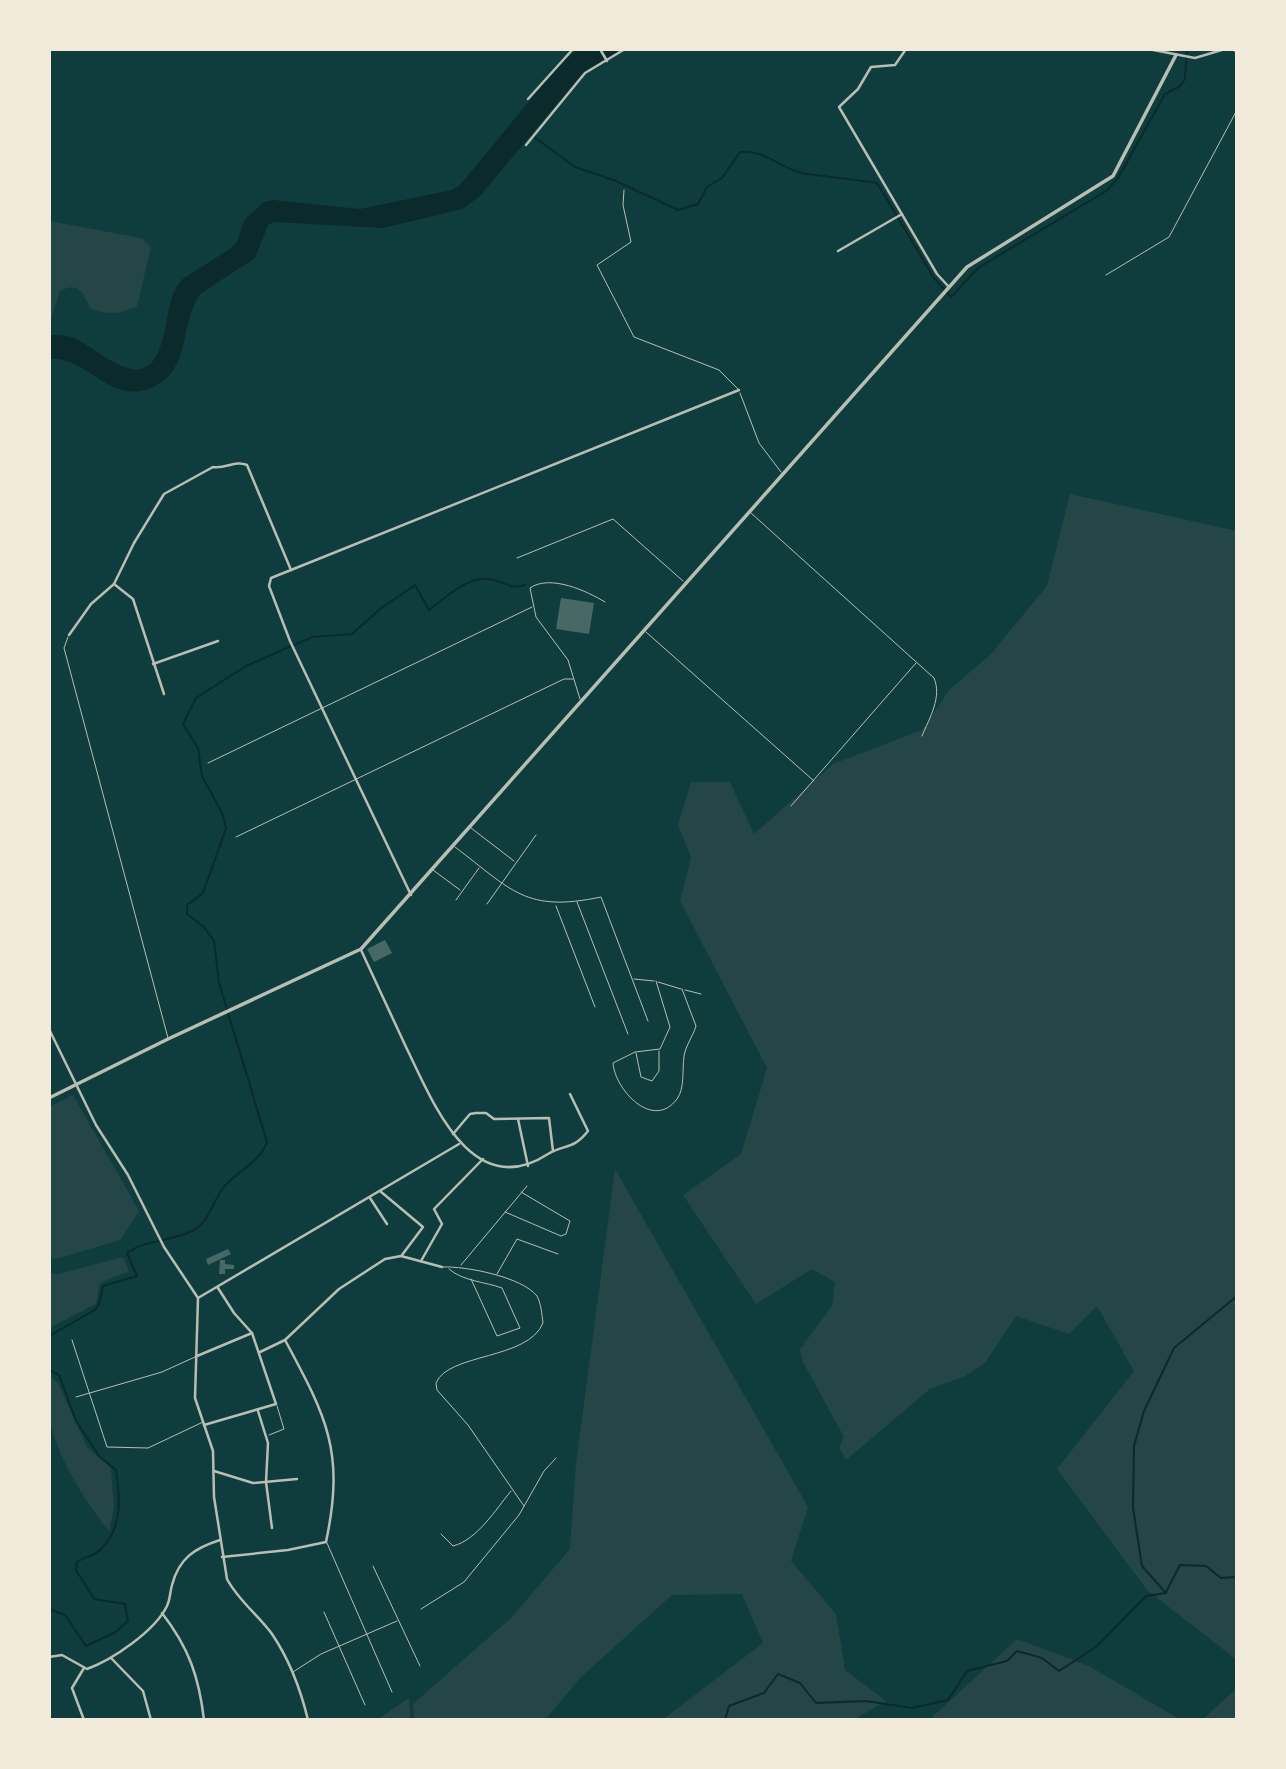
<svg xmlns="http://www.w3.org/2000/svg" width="1286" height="1769" viewBox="0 0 1286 1769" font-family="Barlow,sans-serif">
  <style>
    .green { fill: #244646 }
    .water { fill: #0a2a2b }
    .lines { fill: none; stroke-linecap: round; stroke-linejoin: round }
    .stream { stroke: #0a2a2b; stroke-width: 2 }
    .building { fill: #486865 }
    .service { stroke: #b8beb3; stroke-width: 1 }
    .minor { stroke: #b8beb3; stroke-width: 2.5 }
    .tertiary { stroke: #b8beb3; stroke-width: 3.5 }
  </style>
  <rect width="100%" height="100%" fill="#0f3d3e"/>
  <g class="green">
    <path d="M49,221L141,238L151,247L137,306C121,315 107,315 90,308C83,292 78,281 60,291L49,324Z"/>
    <path d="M1070,494L1237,531V1660L1147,1590L1057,1469L1134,1371L1097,1306L1069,1334L1016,1316L985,1363L965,1376L930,1389L846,1460L839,1447L844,1437L802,1360L800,1349L832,1306L835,1282L812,1269L756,1304L683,1195L741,1154L767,1068L680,901L691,857L678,825L691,782H730L754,834L833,764L922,730L949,690L990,655L1047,586Z"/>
    <path d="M73,1095L139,1211L120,1240L56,1259L49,1257V1107Z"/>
    <path d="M615,1169L808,1507L791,1561L836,1614L845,1670L886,1701L853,1720H662L763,1643L742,1594L672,1595L580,1678L545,1720H414L413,1704L512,1617L570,1549L576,1464Z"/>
    <path d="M123,1257L129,1271L100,1283L96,1304L49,1328V1273L58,1274Z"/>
    <path d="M49,1376L58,1383L87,1447L111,1468L114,1507L109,1531C86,1503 53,1451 49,1415C48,1402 49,1389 49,1376Z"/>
    <path d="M1017,1639L1089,1666L1181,1720H929Z"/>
    <path d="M1237,1688V1720H1202Z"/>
    <path d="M409,1698L411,1720H377Z"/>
  </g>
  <path class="water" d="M621,49L577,80L480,196L462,209L383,228L274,222L268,225L255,258L200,294C178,326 193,373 148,389C108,403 86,355 49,359V335C58,335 68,335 76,339C99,350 142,394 159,350C168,330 166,306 177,286L184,278L230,249L237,242L245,219L264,202L273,200L360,209L452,190L460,185L559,65L578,49Z"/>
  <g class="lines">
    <g class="stream">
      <path d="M530,134L575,167L616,181L678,210L698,204L707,187L722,178L740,152C767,149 782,171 807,174C830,177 853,179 877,183L934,278L951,297L978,268L1106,191L1118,178L1165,94L1180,86L1185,79L1187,49"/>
      <path d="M49,1336L95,1310L99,1304L103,1286L137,1276L127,1253C147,1239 170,1242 192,1231C209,1223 213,1201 223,1188C237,1170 259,1164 267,1142L219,983L214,941L204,927L187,914V905L203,893L226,828L223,815L202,776L198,748L183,724L196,698L246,666L312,637L352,634L380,609L415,585L429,610C445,598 466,577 488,579C505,580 506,590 526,585"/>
      <path d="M49,1370L59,1375L76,1421L99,1456L116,1470C120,1496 123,1528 101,1549C95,1556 84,1557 77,1562L76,1570L94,1599L125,1604L128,1621L116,1632L86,1646L65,1615L49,1609"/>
      <path d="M1165,1592L1142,1566L1133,1508L1134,1446L1144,1411L1174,1348L1237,1296"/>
      <path d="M1166,1592L1180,1565L1206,1566L1221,1578L1237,1577"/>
      <path d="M725,1720L729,1706L764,1693L778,1674L800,1683L816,1703L866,1701L912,1708L948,1700L967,1671L1007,1661L1017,1651L1042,1658L1059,1671L1096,1647L1146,1596L1166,1593"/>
    </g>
  </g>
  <g class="building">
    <path d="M561,598L594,603L589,634L556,629Z"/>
    <path d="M385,940L392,953L374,962L367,949Z"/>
    <path d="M228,1249L231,1254L208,1265L206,1259Z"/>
    <path d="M220,1260H225V1264L234,1265V1269H225V1274H219Z"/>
  </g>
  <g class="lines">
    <g class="service">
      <path d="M624,190L623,205L631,242L597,265L634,337L719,370L738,389"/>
      <path d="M1106,275L1169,237L1237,110"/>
      <path d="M740,393L759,443L781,472"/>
      <path d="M751,513L934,678C942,697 930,717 922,736"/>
      <path d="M517,558L613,519L683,581"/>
      <path d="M646,632L814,781"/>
      <path d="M68,637L64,648L168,1038"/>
      <path d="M580,699L568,660L536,617L530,588C550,574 587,591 605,602"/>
      <path d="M208,763L532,607"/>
      <path d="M791,806L916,663"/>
      <path d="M471,828L514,861"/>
      <path d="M236,837L564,679H573"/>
      <path d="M455,847C512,890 525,913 601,897L648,1021"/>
      <path d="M433,870L460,890"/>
      <path d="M456,900L479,868"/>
      <path d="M577,902L628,1034"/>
      <path d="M487,904L536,835"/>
      <path d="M556,906L595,1007"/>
      <path d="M634,979L654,981"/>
      <path d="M656,981L670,1027L660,1049L635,1052L613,1063C615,1090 653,1131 677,1099C685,1088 682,1070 684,1056C686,1045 693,1036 696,1026L682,989"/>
      <path d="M658,982L681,989"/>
      <path d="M685,990L701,994"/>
      <path d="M636,1053L641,1077L652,1081L659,1071V1051"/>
      <path d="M505,1212L561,1236L566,1234L570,1221L521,1192"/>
      <path d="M461,1265L527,1186"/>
      <path d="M443,1267C466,1266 522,1277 537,1296C541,1303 542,1315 543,1323C528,1360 448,1353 436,1383L437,1390L468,1425L524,1506"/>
      <path d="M449,1269C462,1281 486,1282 502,1288L520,1328L497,1336L471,1279"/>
      <path d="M497,1274L517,1239L558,1254"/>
      <path d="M72,1340L107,1447L148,1448L203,1422"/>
      <path d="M76,1397L162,1372L195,1357"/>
      <path d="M269,1435L284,1429L277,1406"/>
      <path d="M441,1534L453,1546C477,1540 496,1509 511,1491"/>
      <path d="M327,1543L392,1692"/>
      <path d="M373,1566L420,1666"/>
      <path d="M421,1609L464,1582L519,1515L544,1471L556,1458"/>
      <path d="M324,1612L365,1705"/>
      <path d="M293,1672L321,1654L397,1621"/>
    </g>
    <g class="minor">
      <path d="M600,49L607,61"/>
      <path d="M906,49L895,65L871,67L858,89L839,107L937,274L949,287"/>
      <path d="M1148,49L1195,58L1225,49"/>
      <path d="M1233,49L1237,52"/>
      <path d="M528,99L573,49"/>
      <path d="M526,145L585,73L625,49"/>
      <path d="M838,251L902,214"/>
      <path d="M291,570L739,390"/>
      <path d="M114,584L133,599L164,694"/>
      <path d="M69,635L91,604L114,584L134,543L164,494L213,467C226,469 235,460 247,465L291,570L271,578L269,586L290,641L411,895"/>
      <path d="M153,664L218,641"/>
      <path d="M361,950C376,982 391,1014 406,1047C432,1100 471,1204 548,1154C565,1144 573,1150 588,1131L570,1094"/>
      <path d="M49,1029L96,1125L128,1175L164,1247L198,1298L195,1398L213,1451L214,1497L227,1579C238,1600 258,1615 272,1634C289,1659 301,1691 308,1720"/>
      <path d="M518,1119L528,1166"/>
      <path d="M453,1134L470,1114L476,1113H486L494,1119L549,1118L553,1151"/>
      <path d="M380,1191L423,1227L402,1255"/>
      <path d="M370,1198L387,1224"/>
      <path d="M421,1261L442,1224L434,1209L483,1159"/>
      <path d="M198,1298L459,1144"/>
      <path d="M260,1352L285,1340L339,1289L385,1259L401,1256L442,1267"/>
      <path d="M197,1356L252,1333"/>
      <path d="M258,1411L268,1443L266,1482L272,1528"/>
      <path d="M204,1425L276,1404L252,1333L234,1313L218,1288"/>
      <path d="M214,1471L253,1483L297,1479"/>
      <path d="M222,1557L288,1550L326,1542C345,1452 327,1418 285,1340"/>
      <path d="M162,1613C189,1648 199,1677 204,1720"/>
      <path d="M49,1657L62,1655L87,1669C112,1660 155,1631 167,1606C170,1600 170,1592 172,1585C179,1558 195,1548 220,1540"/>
      <path d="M111,1658L143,1691L151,1720"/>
      <path d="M84,1720L72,1688L84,1668"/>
    </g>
    <path class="tertiary" d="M49,1098L168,1039L361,949L967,267L1113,176L1176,55"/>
  </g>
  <rect width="1286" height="1769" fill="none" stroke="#f1e9da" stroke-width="102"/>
</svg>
